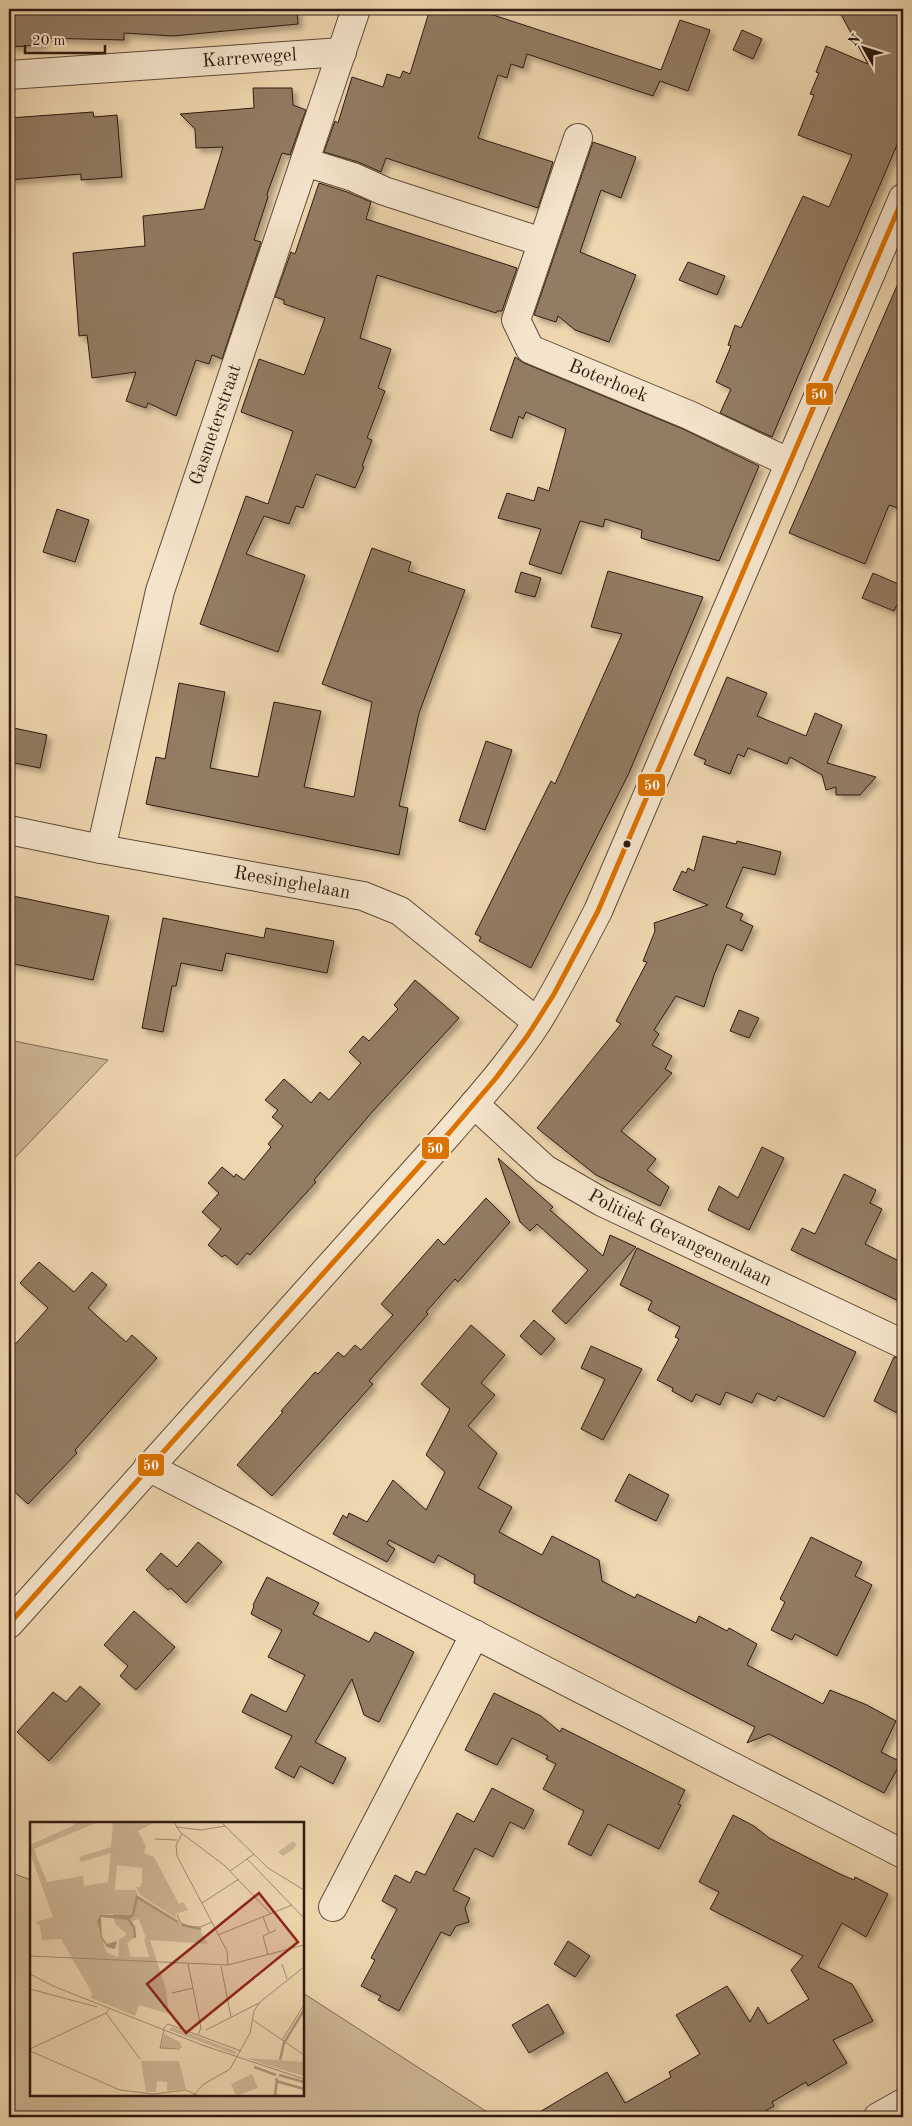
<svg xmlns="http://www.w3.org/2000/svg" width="912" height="2126" viewBox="0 0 912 2126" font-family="'Old Standard TT',serif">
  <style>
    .green { fill: #cdb694; stroke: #7e6852 }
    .building { fill: #927c63; stroke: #2e1a11; filter: url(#shadow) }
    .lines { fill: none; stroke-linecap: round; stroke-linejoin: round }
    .minor-casing { stroke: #5e4938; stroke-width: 30 }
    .minor { stroke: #f4e4cb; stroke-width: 28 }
    .bus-1-casing { stroke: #f4e4cb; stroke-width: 9 }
    .bus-1 { stroke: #dc7302; stroke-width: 5 }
    .bus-dot { fill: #2e1a11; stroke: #f4e4cb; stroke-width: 2 }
    .labels { text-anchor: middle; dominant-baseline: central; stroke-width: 4.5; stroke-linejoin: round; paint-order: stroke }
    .street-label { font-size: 19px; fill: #2e1a11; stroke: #f4e4cb }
    .inset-river { fill: none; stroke: #ad9679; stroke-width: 2.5 }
    .inset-road { fill: none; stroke: #a18b70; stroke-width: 1 }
    .view { fill: #8f2418; fill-opacity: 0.15; stroke: #8f2418; stroke-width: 2.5 }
    .inset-edge { fill: none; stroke: #2e1a11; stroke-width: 2.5 }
    .line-badge { stroke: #f4e4cb; stroke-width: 2 }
    .badge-label { font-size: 14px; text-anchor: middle; font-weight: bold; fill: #fff }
  </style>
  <defs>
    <filter id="shadow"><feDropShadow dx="4.5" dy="4.5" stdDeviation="2.5" flood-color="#0004"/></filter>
  </defs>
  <rect width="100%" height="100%" fill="#eed6af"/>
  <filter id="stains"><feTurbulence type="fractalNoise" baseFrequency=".004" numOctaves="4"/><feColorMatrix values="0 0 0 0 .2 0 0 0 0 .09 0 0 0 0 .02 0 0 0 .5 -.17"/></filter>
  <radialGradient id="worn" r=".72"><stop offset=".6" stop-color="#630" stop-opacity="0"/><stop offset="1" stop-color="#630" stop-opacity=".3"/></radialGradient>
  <g class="green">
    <path d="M9,1040L108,1060L9,1164Z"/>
    <path d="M9,1872L31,1880V2095H302L303,1993L495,2117H9Z"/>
  </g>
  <g class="building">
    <path d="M9,9H297L298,24L173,36L124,33V40L41,38L43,45L9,47Z"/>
    <path d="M430,9H475L661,70L680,20L710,30L688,91L660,81L653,96L527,54L523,68L511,64L507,78L498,75L478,138L553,162L538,208L386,158L381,172L358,162L324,152L335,121L338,123L352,77L383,87L387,74L400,78L403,71L410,74Z"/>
    <path d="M838,9H886L903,17V131L772,437L720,413L731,389L716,382L731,346L728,345L735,325L741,328L803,196L829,207L852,155L798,135L814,95L810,94L819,73L816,72L826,46L868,64Z"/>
    <path d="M742,30L762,39L753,59L733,50Z"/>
    <path d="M253,88H292L293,105L306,110L290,155L282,153L267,194L268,197L254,240L261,242L222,359L212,355L209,364L196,360L176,416L148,403L146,408L126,401L136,372L92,378L87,335L79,336L73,253L145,246L143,216L204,209L223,147L196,148L195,129L180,114L254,108Z"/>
    <path d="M93,112L94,117L117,115L122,177L81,180V174L9,180V118Z"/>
    <path d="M593,142L636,157L621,198L601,190L580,252L636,275L609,342L575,330L558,316L556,322L534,315Z"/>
    <path d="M319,183L347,192L371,202L366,219L517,268L502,311H497L496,313L377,275L360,338L391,349L378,388L385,391L367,438L372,440L362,466L364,467L355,488L316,474L303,508L296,506L289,524L264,516L246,554L305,575L278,652L200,624L246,496L268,504L293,431L241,412L259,359L304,375L325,318L284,304V300L275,297L291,252L295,254Z"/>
    <path d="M688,262L725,276L717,295L679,280Z"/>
    <path d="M903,272V510L889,505L865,564L789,533Z"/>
    <path d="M515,357L524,363L683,429L759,466L719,561L641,538L642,530L605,519L603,527L580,521L561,574L529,564L541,529L498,518L507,493L534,501L538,487L549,491L566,429L526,412L523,419L519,416L512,438L490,430Z"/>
    <path d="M57,509L89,520L75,562L43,552Z"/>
    <path d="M372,548L411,562L408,571L465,590L419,713L399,806L408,808L399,855L146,804L156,757L165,759L179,683L225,692L210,768L258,777L274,702L321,711L304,787L354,797L372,702L322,684Z"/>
    <path d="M608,571L703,597L629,773L531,968L479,941L481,937L475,934L551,781L555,784L622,634L591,627Z"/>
    <path d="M521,572L541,578L535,597L515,592Z"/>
    <path d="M873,573L903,586V592L894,611L862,598Z"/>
    <path d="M727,677L767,693L757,716L806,736L815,713L842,725L827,763L876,777L860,795H836V787L826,790L822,775L790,757L787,764L748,748L744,757L738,754L730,774L704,764L706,760L694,755Z"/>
    <path d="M9,727L47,735L40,768L9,762Z"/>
    <path d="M486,741L512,750L485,830L459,821Z"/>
    <path d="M703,836L736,844L737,841L781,852L775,875L743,867L726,907L743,914L740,920L753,926L742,951L727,944L714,975L704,1007L676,996L654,1030L659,1034L652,1045L672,1056L665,1069L672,1073L621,1131L656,1159L647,1170L669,1187L660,1206L596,1175L537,1128L621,1024L616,1021L647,962L643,961L655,931L654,923L708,905L673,890L682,871L686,873L688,868L694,871Z"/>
    <path d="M13,896L109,916L93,980L9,963V917Z"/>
    <path d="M163,918L264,938L266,928L334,941L327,973L226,953L222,971L181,963L176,986H172L163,1032L142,1028Z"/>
    <path d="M415,980L459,1018L373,1111L314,1180L316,1182L250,1255L247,1253L237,1265L225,1255L222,1257L208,1245L221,1229L202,1212L219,1193L208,1183L222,1167L234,1177L236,1174L244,1180L271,1147L268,1144L283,1126L272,1117L278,1110L265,1100L284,1079L311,1103L320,1092L329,1100L361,1063L349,1052L363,1036L369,1041L398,1009L394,1005Z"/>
    <path d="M739,1010L759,1018L749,1038L730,1031Z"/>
    <path d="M762,1147L784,1158L749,1230L708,1210L719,1186L738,1198Z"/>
    <path d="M498,1158L553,1207L550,1210L603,1256L610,1235L636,1247L566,1324L552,1311L588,1270L537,1224L530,1231L520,1222Z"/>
    <path d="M844,1174L876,1190L870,1203L882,1209L865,1244L903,1263V1303L791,1250L802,1228L815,1234Z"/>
    <path d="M486,1198L510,1222L458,1282L455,1279L426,1312L428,1314L369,1381L373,1384L272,1496L237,1465L283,1412L281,1411L315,1372L318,1374L338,1352L344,1357L355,1345L361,1350L393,1315L381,1304L438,1239L444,1245Z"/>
    <path d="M637,1248L856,1352L824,1417L778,1396L775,1401L757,1393L752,1403L726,1392L720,1405L696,1394L692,1402L672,1391L673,1388L657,1380L679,1339L675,1337L680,1327L648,1310L652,1301L620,1285Z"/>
    <path d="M39,1262L74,1292L92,1272L107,1285L88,1308L126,1342L132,1335L157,1358L75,1450L77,1453L28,1504L9,1487V1351L48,1308L20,1283Z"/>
    <path d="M534,1320L555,1339L541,1355L520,1336Z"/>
    <path d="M471,1325L505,1355L481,1383L495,1395L468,1426L497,1453L478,1488L512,1507L499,1532L542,1555L552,1536L599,1560L602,1581L635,1598L637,1594L696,1623L699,1616L727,1631L729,1628L757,1644L747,1665L823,1704L830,1690L867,1705L896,1721L881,1752L901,1762L884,1793L769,1734L747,1743L755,1727L474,1583L475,1575L438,1555L434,1563L389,1540L387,1544L395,1549L387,1562L333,1534L343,1515L347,1518L349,1513L367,1522L393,1480L426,1510L445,1472L426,1455L450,1409L421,1384Z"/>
    <path d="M591,1346L642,1369L603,1440L581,1429L605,1379L581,1368Z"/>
    <path d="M894,1357L903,1359V1416L874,1401Z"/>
    <path d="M629,1474L669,1495L656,1521L615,1501Z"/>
    <path d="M811,1537L862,1562L855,1576L872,1585L837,1656L795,1634L792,1640L771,1630L785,1602L780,1599Z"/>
    <path d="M198,1542L222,1562L186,1603L171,1588L168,1590L146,1570L161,1553L177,1567Z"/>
    <path d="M267,1577L319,1603L313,1614L369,1642L375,1632L414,1652L379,1722L364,1715L352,1679L315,1742L346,1758L333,1784L300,1766L294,1778L275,1768L292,1736L242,1712L251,1694L286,1712L305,1675L268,1657L282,1630L251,1614L254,1606L253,1605Z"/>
    <path d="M134,1611L175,1647L136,1690L120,1676L128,1666L104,1645Z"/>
    <path d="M80,1686L100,1704L49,1761L17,1732L53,1692L66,1702Z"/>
    <path d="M494,1693L541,1716L560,1732L562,1728L685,1790L678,1804L681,1805L659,1849L608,1824L591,1856L568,1844L584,1811L543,1789L556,1764L546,1759L548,1756L512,1738L497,1765L465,1750Z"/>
    <path d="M492,1788L534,1810L524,1829L510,1822L493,1857L475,1848L453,1890L470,1898L465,1908L469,1922L456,1926L450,1936L441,1932L399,2011L378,2000L381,1996L361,1986L375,1960L371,1958L397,1909L382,1901L395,1875L410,1883L416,1871L425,1875L457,1813L474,1822Z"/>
    <path d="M733,1815L754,1826L769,1838L840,1874L854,1880L855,1877L888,1894L866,1937L842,1923L818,1967L852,1984L873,2021L833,2040L847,2063L808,2086L806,2082L772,2102L774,2106L755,2117H531L607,2072L625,2103L671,2077L669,2072L700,2054L676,2015L727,1986L750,2022L758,2007L768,2024L809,1999L791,1970L803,1956L710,1909L719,1892L699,1882Z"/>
    <path d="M568,1941L590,1956L575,1977L554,1964Z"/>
    <path d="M548,2004L564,2033L529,2053L512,2025Z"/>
  </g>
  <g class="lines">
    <g class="minor-casing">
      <g id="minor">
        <path id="s1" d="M9,75L342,52"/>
        <path id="s2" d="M578,138L516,320L530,349L689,415L790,463"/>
        <path d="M305,162L353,177L384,191L542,242"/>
        <path id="s3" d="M9,830L101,849L363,896L400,911L537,1022"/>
        <path id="s4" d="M101,849L160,591L356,9"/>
        <path id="s5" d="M474,1104L545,1169L602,1202L903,1344"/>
        <path d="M148,1467L903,1854"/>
        <path d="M9,1624L450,1132C481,1096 513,1060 538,1021C560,985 579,948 598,911L903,198"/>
        <path d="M333,1907L475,1634"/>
        <path d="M878,2117L903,2103"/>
      </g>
    </g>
    <use href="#minor" class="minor"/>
    <g class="bus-1-casing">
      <path id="bus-1" d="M9,1624L450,1132L496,1078L528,1035L554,994L598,911L903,198"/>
    </g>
    <use href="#bus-1" class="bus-1"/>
  </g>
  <circle class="bus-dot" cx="627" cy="844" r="4.5"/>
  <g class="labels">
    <g class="street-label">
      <text stroke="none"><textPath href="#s1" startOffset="241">Karrewegel</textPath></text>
      <text stroke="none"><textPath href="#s2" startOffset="309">Boterhoek</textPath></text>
      <text stroke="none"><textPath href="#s4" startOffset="440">Gasmeterstraat</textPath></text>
      <text stroke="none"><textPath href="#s3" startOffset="288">Reesinghelaan</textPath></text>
      <text stroke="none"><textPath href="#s5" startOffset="248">Politiek Gevangenenlaan</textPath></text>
    </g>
  </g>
  <g transform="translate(30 1822)">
    <rect width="274" height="274" fill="#eed6af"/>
    <path d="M44,0H68L4,27L17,60L53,54L54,64L78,60L81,31L51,40L49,35L81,25L83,0H126L108,9L116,24L114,31L124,35L149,82L153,80L158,88L145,92L147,97L110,73L106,65H110L112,59V46L87,43L85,68H106L108,74L156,105L169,106L178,122L120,118L136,167L139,192L109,183L105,194L61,176L62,171L31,117L12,118L10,104L5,100L23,95L0,31V17L2,22L44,3ZM83,92L85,102L97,112L89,118L88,135L77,131L68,107L70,93ZM109,97L116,116L114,117L119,135H101L97,121L104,116L102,99ZM263,19L267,23L262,28L253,34L248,30ZM142,205L205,229L207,233L139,208ZM134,212L150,220L152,226H131ZM217,236L274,240V254L233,242ZM111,239H149L156,267L137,269V260L127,259L126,270H116ZM222,252L228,266L206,274L201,262Z" fill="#cdb694" fill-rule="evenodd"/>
    <path d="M70,93H104L99,98L71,95L72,115L77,122L87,119L85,127L77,125L71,116L67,99Z" fill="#ad9679"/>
    <path class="inset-river" d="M103,93L107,75L148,100M98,97L104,105L105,116M152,103L171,107M250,238L254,221L274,188M224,245L246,253M249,253L274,260M246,259L274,267M245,274L247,256"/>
    <path class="inset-road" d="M144,0L150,10L195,44L241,92M191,0L238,46L274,68M146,5L171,8L195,4M152,12L146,23L147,34L197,129L198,143M125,17L147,18M217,37L274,96M200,49L224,32M172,81L209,57M147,92L150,100L159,105H170L182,100M233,95L239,110M188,113L262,83M238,133L233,114L246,108M0,134L198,143L274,123M158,142L171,206L168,213M252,142L257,157M191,144L201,195M0,152L23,164L172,223L274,257M0,167L67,185M142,171L163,166M76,191L110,237M223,198L274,233M133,207L138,202L211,229M134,208L130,226L150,227M176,208L229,181M252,218L274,183M0,227L76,191L79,187M0,229L90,268L123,272L156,268L169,274M163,274L174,262L200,247L220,211L224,189L230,180L274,145"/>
    <path class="view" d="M229,71L268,120L156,211L117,162Z"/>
    <rect width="274" height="274" class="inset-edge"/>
  </g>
  <g class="line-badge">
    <rect x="805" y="382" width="29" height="24" rx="5" fill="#dc7302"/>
    <rect x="637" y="773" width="29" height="24" rx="5" fill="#dc7302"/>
    <rect x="421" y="1136" width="29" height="24" rx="5" fill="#dc7302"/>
    <rect x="137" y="1453" width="28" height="24" rx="5" fill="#dc7302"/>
  </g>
  <g class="badge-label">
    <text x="819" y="399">50</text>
    <text x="652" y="790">50</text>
    <text x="435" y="1153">50</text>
    <text x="151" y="1470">50</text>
  </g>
  <rect width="912" height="2126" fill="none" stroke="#eed6af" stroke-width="30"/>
  <rect x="10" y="10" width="892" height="2106" fill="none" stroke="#2e1a11" stroke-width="2.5"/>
  <rect x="15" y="15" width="882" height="2096" fill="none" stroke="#2e1a11"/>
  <g transform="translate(864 48) rotate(309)" stroke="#f4e4cb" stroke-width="4" paint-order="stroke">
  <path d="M0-4L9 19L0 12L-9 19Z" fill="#2e1a11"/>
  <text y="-8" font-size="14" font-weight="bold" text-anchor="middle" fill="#2e1a11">N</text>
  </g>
  <path d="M25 45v8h80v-8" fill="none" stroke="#2e1a11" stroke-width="2.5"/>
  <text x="32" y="45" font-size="15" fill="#2e1a11" stroke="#f4e4cb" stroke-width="4" paint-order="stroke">20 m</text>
  <rect width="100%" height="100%" filter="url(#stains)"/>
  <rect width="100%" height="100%" fill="url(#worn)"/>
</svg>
